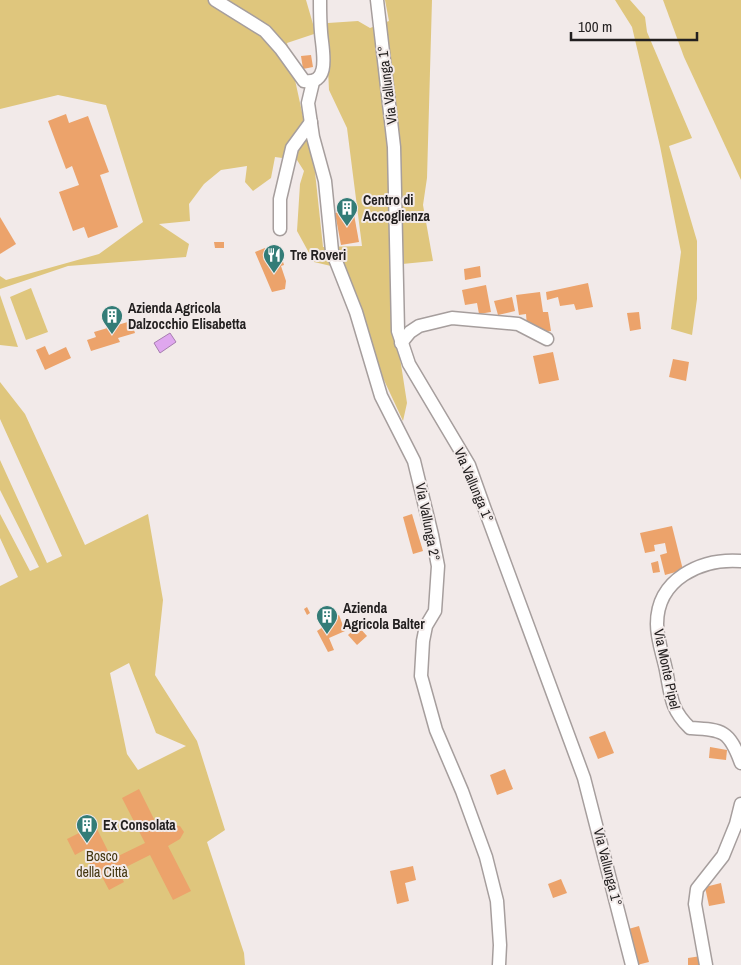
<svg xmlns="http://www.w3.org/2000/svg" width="741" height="965" viewBox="0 0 741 965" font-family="'Archivo Narrow',sans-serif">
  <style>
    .green { fill: #dfc67d; fill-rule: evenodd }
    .water { fill: #dfa7ee; stroke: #a77eb0 }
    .building { fill: #eca36b }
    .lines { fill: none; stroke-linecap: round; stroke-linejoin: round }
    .minor-casing { stroke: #a69e9d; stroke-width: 15 }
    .minor { stroke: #fff; stroke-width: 12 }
    .labels { text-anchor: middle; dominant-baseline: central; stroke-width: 4; stroke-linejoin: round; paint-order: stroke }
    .street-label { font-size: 14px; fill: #232020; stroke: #f2eae9 }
    .poi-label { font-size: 14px; font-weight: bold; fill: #232020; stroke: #f2eae9; text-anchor: start }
    .park-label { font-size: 14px; fill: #433610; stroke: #f2eae9 }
  </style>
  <rect width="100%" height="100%" fill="#f2eae9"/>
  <g class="green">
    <path d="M0,0H306L313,24L358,21L370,28L389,21L385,0H432L427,178L423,205L433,261L392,265L396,332L407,403L403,421L331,266L314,262L297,231L300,184L304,171L297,160L275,157L271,178L253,191L245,182L247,166L221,170L204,184L189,204L190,221L159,224L189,244L186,257L68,266L0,289V276L6,280L99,254L143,222L106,105L58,95L0,109ZM326,30L329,90L347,128L362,246L323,247L315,172L287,43Z"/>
    <path d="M615,0H630L645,17L647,32L692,138L669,146L697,241V299L692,335L671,329L681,252L660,146L632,27Z"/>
    <path d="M663,0H741V180L684,57Z"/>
    <path d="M31,288L48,332L26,340L10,297Z"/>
    <path d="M0,295L18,347L0,345Z"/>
    <path d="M0,382L25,414L85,545L148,514L163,600L155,675L197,741L225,830L207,842L244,953L245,965H0V586L18,577L0,538V514L30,571L39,567L0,490V460L47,563L62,556L0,419ZM129,663L156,733L186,746L138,770L127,754L110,673Z"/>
  </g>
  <path class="water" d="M170,333L176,342L160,353L154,343Z"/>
  <g class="building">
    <path d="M311,55L313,67L303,69L301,56Z"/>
    <path d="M66,114L69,123L88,116L109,172L100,175L118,227L88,238L84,227L73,231L59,192L79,185L72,166L66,169L48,121Z"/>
    <path d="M353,209L359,242L341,245L335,213Z"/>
    <path d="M0,217L16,244L0,254Z"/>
    <path d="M214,242H224V248H215Z"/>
    <path d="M265,248L268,259L281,255L284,265L281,266L286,281L285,289L272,292L255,252Z"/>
    <path d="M480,266L481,277L465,280L464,269Z"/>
    <path d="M588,283L593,307L576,310L574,304L560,306L558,297L547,300L546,292Z"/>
    <path d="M486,285L491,312L479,314L477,303L465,305L462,290Z"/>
    <path d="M540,292L543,312H548L551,331L536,333L527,327L526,314L519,315L516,295Z"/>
    <path d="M512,297L515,311L498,315L494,301Z"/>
    <path d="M639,312L641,329L630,331L627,313Z"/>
    <path d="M131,321L135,333L118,338L120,342L91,351L87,340L96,337L94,332Z"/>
    <path d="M45,346L49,355L66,347L71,358L45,370L36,350Z"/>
    <path d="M553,352L559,380L539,384L533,356Z"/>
    <path d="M673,359L689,362L686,381L669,377Z"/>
    <path d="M412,514L423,551L413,554L403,517Z"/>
    <path d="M672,526L683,570L665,575L660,555L667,553L665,543L654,545L655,551L645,553L640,533Z"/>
    <path d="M658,561L660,572L653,573L651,563Z"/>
    <path d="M307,607L310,613L307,615L304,609Z"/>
    <path d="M339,615L345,631L329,638L334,650L328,652L317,631L323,627L325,629L322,622Z"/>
    <path d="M358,626L367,636L357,645L348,635Z"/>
    <path d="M605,731L614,753L598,759L589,737Z"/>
    <path d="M710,747L727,750L726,760L709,758Z"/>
    <path d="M505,769L513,789L497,795L490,775Z"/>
    <path d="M139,789L160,831L172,825L180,826L184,832L180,839L168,846L191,891L173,900L150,855L118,871L124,882L109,890L99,871L95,874L89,862L92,860L86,849L75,855L67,839L95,825L112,859L145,843L122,798Z"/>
    <path d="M413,866L416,880L405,883L409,901L397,904L390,871Z"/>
    <path d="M561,879L567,893L553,898L548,884Z"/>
    <path d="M721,883L725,903L709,906L705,887Z"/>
    <path d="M639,926L649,962L637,965L625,930Z"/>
    <path d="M701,956L702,965H688V958Z"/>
  </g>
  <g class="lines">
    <g class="minor-casing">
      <g id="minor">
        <path d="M215,0L265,31L281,49L304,81C332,85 322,49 321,32C320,21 320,11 320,0"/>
        <path d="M377,0L394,147L398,331L409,364L469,465L484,507L584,778L632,965"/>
        <path d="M313,82L308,103L313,137L325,181L332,251L356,312L381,396L414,461L432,535L438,566L435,611L426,626L423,641L421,676L436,730L462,791L486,857L497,901L500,945L499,965"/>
        <path d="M280,229V199L292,148L311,122"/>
        <path d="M401,343L410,332L419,326L452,318L518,324L547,339"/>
        <path d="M741,561C701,558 657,579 657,624C657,640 663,655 666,670C671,695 670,709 690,728C723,730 729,730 741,763"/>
        <path d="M706,965L695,904L697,889L723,856L736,824L741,804"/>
      </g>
    </g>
    <use href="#minor" class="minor"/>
  </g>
  <defs>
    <g id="building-pin" transform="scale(1.125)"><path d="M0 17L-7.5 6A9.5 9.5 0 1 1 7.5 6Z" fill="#337c77" stroke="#f2eae9"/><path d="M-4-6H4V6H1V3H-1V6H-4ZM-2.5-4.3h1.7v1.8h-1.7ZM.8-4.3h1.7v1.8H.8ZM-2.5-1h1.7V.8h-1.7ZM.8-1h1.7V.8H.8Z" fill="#fff"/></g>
    <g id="restaurant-pin" transform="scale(1.125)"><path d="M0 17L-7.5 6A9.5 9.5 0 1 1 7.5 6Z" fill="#337c77" stroke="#f2eae9"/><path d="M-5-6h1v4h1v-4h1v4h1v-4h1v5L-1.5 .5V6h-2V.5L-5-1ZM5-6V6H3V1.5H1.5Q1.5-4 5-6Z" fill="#fff"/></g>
  </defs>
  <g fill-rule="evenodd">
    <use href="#building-pin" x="347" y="208"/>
    <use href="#restaurant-pin" x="274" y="255"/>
    <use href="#building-pin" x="112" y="316"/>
    <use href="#building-pin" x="327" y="616"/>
    <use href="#building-pin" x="87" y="825"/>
  </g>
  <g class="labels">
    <g class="street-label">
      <text transform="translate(387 85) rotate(-97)">Via Vallunga 1°</text>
      <text transform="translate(474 485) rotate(67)">Via Vallunga 1°</text>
      <text transform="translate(428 522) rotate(79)">Via Vallunga 2°</text>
      <text transform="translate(667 669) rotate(78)">Via Monte Pipel</text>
      <text transform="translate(608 867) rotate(76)">Via Vallunga 1°</text>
    </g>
    <g class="poi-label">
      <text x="363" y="200">Centro di<tspan x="363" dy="16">Accoglienza</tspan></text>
      <text x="290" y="255">Tre Roveri</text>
      <text x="128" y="308">Azienda Agricola<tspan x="128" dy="16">Dalzocchio Elisabetta</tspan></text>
      <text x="343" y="608">Azienda<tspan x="343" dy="16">Agricola Balter</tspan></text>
      <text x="103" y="825">Ex Consolata</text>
    </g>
    <g class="park-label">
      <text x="102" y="856">Bosco<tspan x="102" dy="16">della Città</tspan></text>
    </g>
  </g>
  <path d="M571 32v8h126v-8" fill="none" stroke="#232020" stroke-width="2.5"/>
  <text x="578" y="32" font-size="15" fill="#232020" stroke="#f2eae9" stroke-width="4" paint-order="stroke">100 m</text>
</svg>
